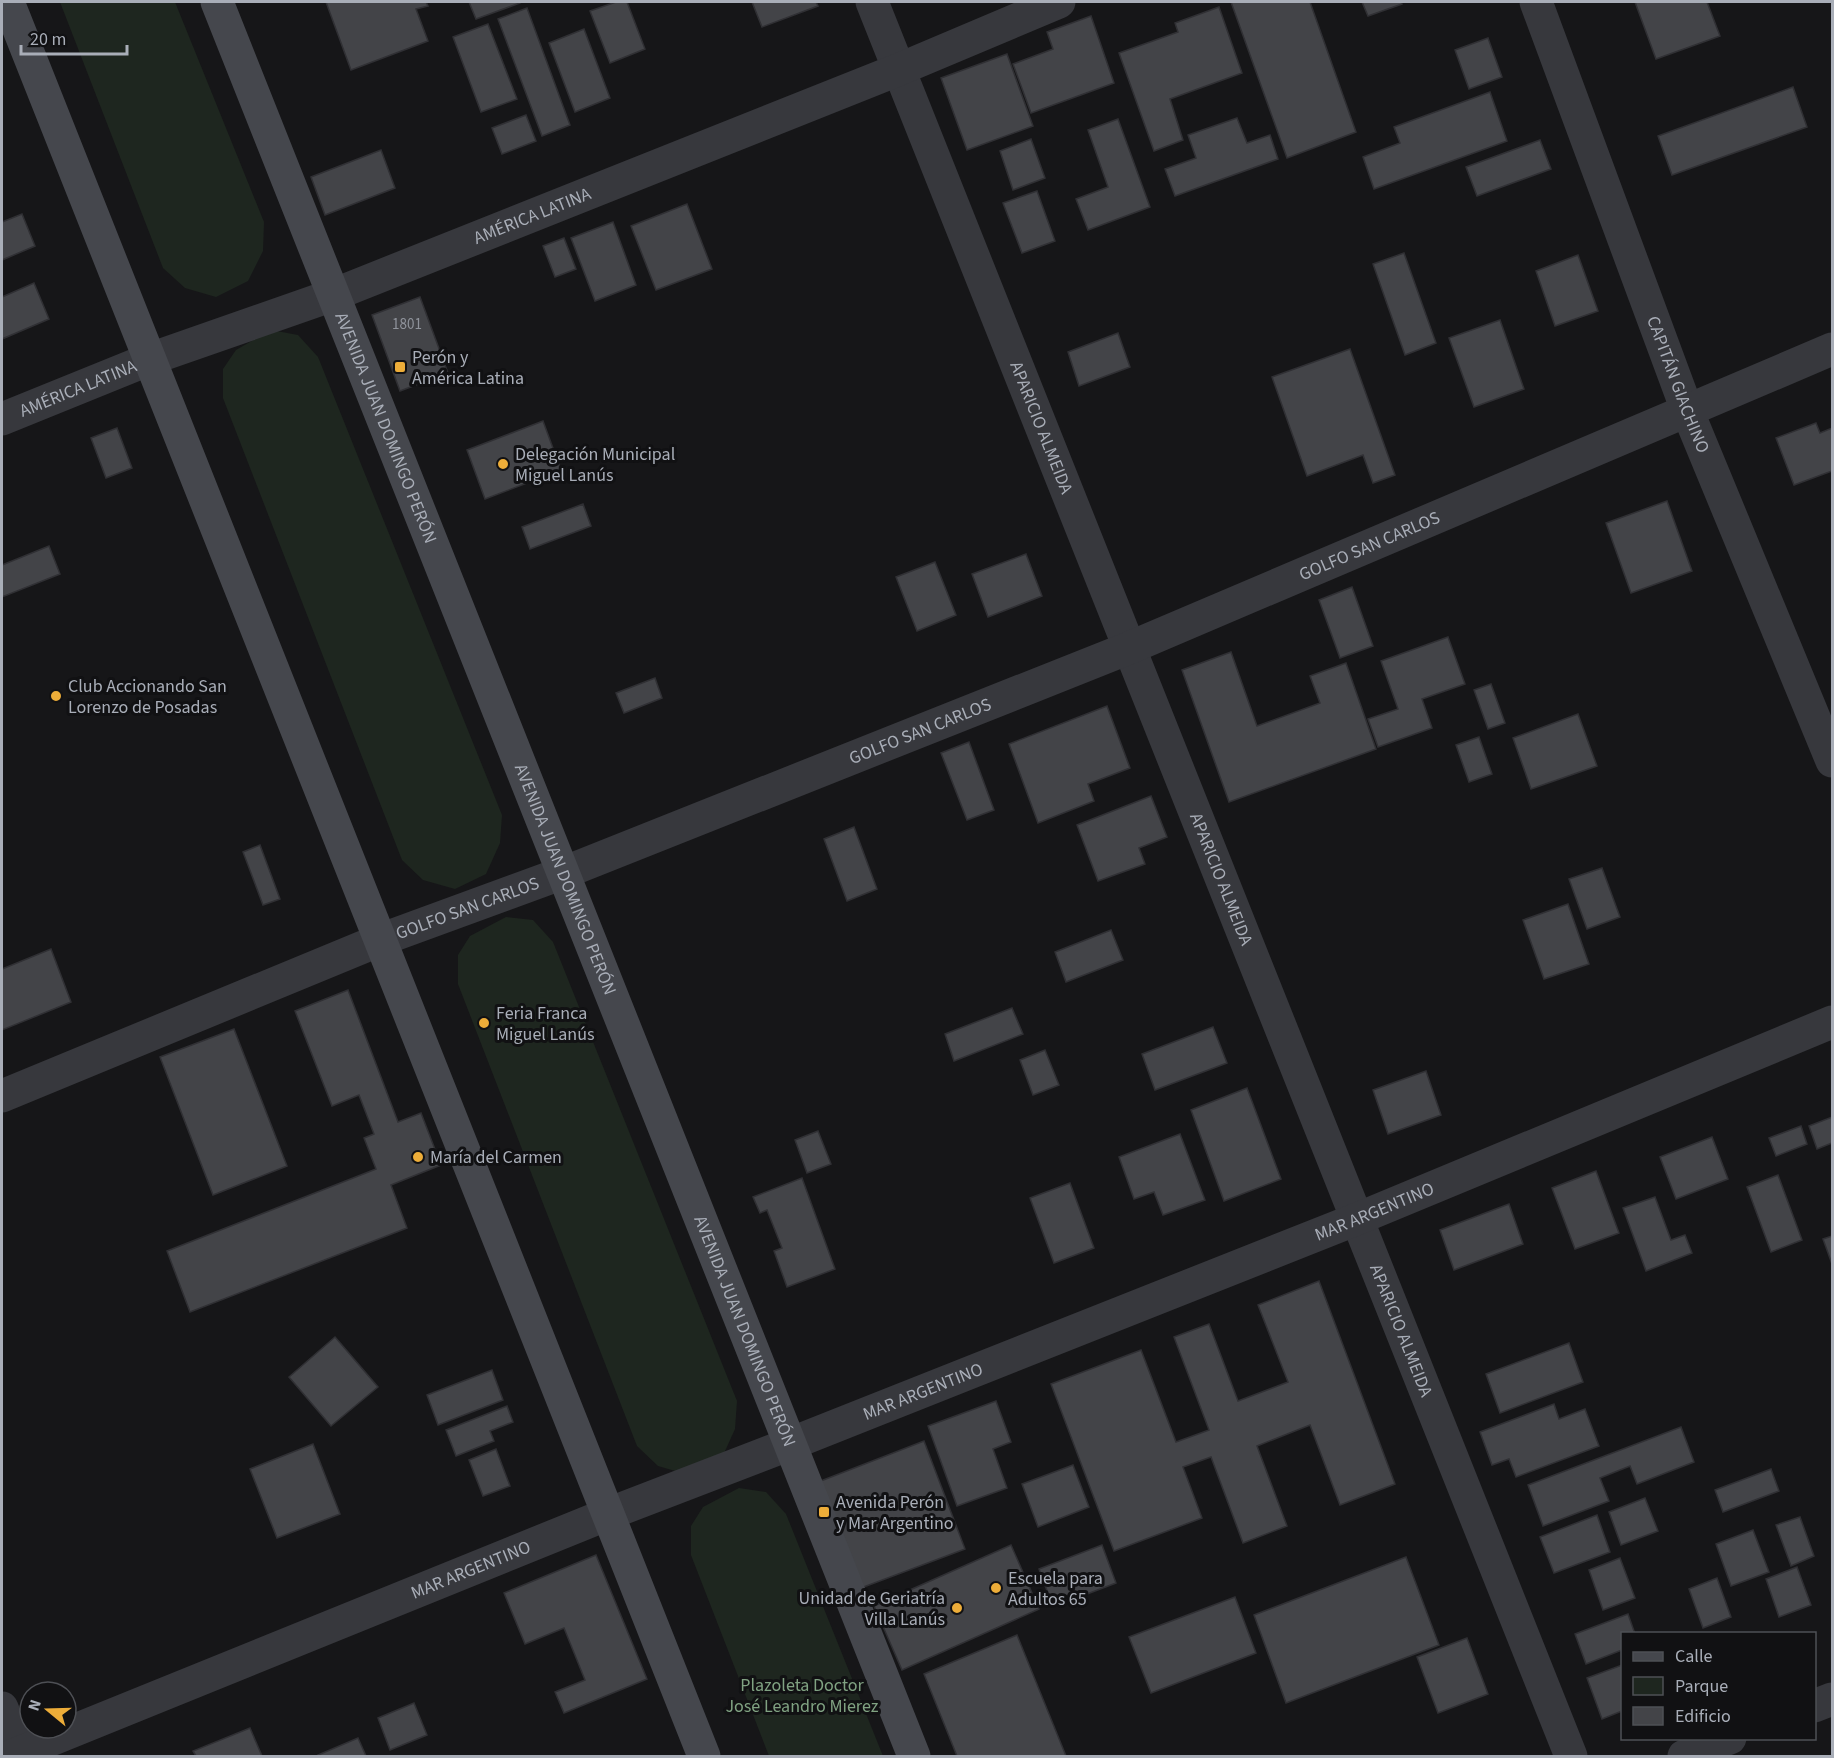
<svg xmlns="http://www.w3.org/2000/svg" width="1834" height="1758" viewBox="0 0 1834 1758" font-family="'Source Sans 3',sans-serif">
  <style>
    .green { fill: #1e261f }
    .building { fill: #434448; stroke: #303034; stroke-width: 1.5 }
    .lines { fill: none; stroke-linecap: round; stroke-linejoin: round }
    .street { stroke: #37383d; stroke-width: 33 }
    .secondary { stroke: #45474d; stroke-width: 33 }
    .poi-dot { fill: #edad39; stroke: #111113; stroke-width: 2 }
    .labels { text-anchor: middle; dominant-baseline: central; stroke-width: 6; stroke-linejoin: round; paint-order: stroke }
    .number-label { font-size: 15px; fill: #90949c }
    .street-label { font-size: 18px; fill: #a9aeb8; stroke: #111113 }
    .poi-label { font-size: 18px; fill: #a9aeb8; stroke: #111113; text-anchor: start }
    .park-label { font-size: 18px; fill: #80a282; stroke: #111113 }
  </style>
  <rect width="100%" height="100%" fill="#161618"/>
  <g class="green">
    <path d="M60,2H175L264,222L263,251L248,281L216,297L185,288L163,268Z"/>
    <path d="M271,330L298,335L318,357L502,815L500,843L486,874L455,889L423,880L402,860L223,398V369L236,350Z"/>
    <path d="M506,917L533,920L553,942L737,1401L735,1429L721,1460L689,1475L658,1466L637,1446L458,984V955L470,936Z"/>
    <path d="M739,1488L766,1492L786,1514L883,1756H769L691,1555V1526L703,1507Z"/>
  </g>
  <g class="building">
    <path d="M326,2H426L428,6L416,9L428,41L351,70Z"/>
    <path d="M469,2H519L520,3L476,19Z"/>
    <path d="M616,2H627L645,49L610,63L590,11Z"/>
    <path d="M752,2H816L818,6L762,27Z"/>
    <path d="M1231,2H1310L1356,132L1287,158Z"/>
    <path d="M1362,2H1401L1402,4L1368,16Z"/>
    <path d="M1635,2H1707L1720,36L1656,59Z"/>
    <path d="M1219,7L1242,73L1170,99L1183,140L1154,151L1119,53L1178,32L1175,23Z"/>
    <path d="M527,8L570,125L542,136L498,19Z"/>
    <path d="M1091,16L1114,83L1031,113L1013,64L1053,49L1047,32Z"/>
    <path d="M488,24L517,99L481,112L453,37Z"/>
    <path d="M584,29L610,98L575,112L549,43Z"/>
    <path d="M1488,38L1502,77L1469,89L1455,50Z"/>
    <path d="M1007,54L1033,126L967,150L941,78Z"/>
    <path d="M1793,87L1807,127L1672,175L1658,136Z"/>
    <path d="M1490,92L1507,141L1374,189L1363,157L1400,143L1394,127Z"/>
    <path d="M526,115L536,141L502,154L492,128Z"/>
    <path d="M1237,118L1247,143L1270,135L1278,159L1175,196L1165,169L1196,158L1188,135Z"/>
    <path d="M1118,119L1150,207L1088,230L1076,199L1108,187L1088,130Z"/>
    <path d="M1031,139L1045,178L1013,190L1000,151Z"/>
    <path d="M1540,140L1551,169L1477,196L1466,167Z"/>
    <path d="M381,150L395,188L325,215L311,177Z"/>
    <path d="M1037,191L1055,241L1022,253L1003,203Z"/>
    <path d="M687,204L712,269L656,290L631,226Z"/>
    <path d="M22,214L35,246L2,260V222Z"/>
    <path d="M613,222L636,285L595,301L571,238Z"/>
    <path d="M564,238L576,269L555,277L543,246Z"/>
    <path d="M1404,253L1436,343L1405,355L1373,264Z"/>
    <path d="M1578,255L1598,311L1555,326L1536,271Z"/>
    <path d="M34,283L49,319L2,339V297Z"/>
    <path d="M420,297L448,373L400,391L372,315Z"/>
    <path d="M1500,320L1524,389L1474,407L1449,338Z"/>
    <path d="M1118,333L1130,367L1079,386L1068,352Z"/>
    <path d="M1350,349L1395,475L1373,483L1363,455L1307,476L1272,377Z"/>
    <path d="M543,421L561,470L485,499L467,450Z"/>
    <path d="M1816,423L1820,433L1832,428V471L1794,485L1776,438Z"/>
    <path d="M117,428L132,468L106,478L91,438Z"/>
    <path d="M1667,501L1692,571L1631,593L1606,523Z"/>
    <path d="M583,504L591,526L530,549L522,527Z"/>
    <path d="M49,546L60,574L2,597V565Z"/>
    <path d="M1026,554L1042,596L988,617L972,574Z"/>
    <path d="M935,562L956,615L917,631L896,577Z"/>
    <path d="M1352,587L1373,646L1340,658L1319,600Z"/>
    <path d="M1448,637L1465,684L1422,699L1432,728L1378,747L1368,719L1398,709L1381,661Z"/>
    <path d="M1231,652L1257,726L1320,703L1310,676L1346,663L1376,749L1229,802L1182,670Z"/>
    <path d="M655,678L662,698L624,713L616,693Z"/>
    <path d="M1491,684L1505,723L1488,729L1474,690Z"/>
    <path d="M1107,706L1130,768L1088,784L1094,801L1038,823L1009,744Z"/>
    <path d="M1578,714L1597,766L1531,789L1513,738Z"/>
    <path d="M1479,737L1492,774L1469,782L1456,745Z"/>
    <path d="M969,742L994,810L967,820L941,753Z"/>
    <path d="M1151,796L1167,837L1139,848L1145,864L1098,881L1077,825Z"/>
    <path d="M854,827L877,889L847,901L824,839Z"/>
    <path d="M260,845L280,899L263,905L243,852Z"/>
    <path d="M1602,868L1620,917L1587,929L1569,879Z"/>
    <path d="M1568,904L1589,964L1544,979L1523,920Z"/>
    <path d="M1111,930L1123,960L1066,982L1055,952Z"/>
    <path d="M51,949L71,1002L2,1030V969Z"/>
    <path d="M348,990L398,1122L421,1113L441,1165L391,1185L407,1228L190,1312L167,1251L376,1169L364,1138L374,1134L359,1095L332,1106L295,1011Z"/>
    <path d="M1012,1008L1023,1034L954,1061L945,1034Z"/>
    <path d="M1213,1027L1227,1063L1155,1090L1142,1054Z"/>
    <path d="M234,1029L287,1166L213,1195L160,1057Z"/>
    <path d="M1045,1050L1059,1085L1033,1095L1020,1060Z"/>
    <path d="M1426,1071L1441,1115L1388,1134L1373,1090Z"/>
    <path d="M1247,1088L1281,1179L1224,1201L1191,1110Z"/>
    <path d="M1832,1117V1143L1817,1149L1809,1126Z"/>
    <path d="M1801,1126L1807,1144L1776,1156L1769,1138Z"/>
    <path d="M818,1131L831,1164L807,1173L795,1140Z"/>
    <path d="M1180,1134L1205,1200L1163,1215L1154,1192L1134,1199L1119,1157Z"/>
    <path d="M1712,1137L1728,1179L1676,1199L1660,1157Z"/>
    <path d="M1596,1171L1619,1233L1575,1249L1552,1188Z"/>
    <path d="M1778,1175L1802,1240L1771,1252L1747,1187Z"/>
    <path d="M802,1178L835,1269L787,1287L774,1251L782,1248L767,1210L760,1213L753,1197Z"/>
    <path d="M1070,1183L1094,1248L1054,1263L1030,1198Z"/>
    <path d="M1655,1197L1671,1240L1685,1235L1692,1253L1646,1271L1623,1208Z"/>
    <path d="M1509,1204L1523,1244L1454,1270L1440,1230Z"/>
    <path d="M1832,1236V1264L1823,1239Z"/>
    <path d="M1319,1281L1395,1484L1340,1505L1310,1425L1257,1446L1287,1526L1243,1543L1211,1457L1183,1467L1202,1518L1114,1551L1051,1384L1141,1350L1176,1442L1209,1430L1174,1337L1209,1324L1238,1401L1288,1382L1258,1305Z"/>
    <path d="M335,1337L378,1387L331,1426L289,1377Z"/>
    <path d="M1569,1343L1583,1382L1500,1413L1486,1374Z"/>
    <path d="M492,1370L503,1400L438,1425L427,1395Z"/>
    <path d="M996,1401L1011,1442L993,1449L1007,1488L957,1506L928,1426Z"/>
    <path d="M1554,1404L1559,1419L1585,1409L1599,1446L1516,1477L1509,1459L1492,1465L1480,1432Z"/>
    <path d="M507,1406L513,1422L490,1431L494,1441L456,1456L446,1430Z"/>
    <path d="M1681,1427L1694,1462L1637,1484L1630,1466L1600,1478L1609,1501L1543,1526L1528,1485Z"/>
    <path d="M924,1441L965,1549L853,1591L813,1484Z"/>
    <path d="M313,1444L340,1514L277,1538L250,1469Z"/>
    <path d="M496,1449L510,1486L483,1496L469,1460Z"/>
    <path d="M1073,1465L1089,1507L1038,1527L1022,1484Z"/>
    <path d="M1771,1469L1779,1491L1723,1512L1715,1490Z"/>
    <path d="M1645,1498L1658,1531L1621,1545L1609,1512Z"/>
    <path d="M1597,1515L1610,1552L1554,1573L1540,1537Z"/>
    <path d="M1800,1517L1814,1556L1791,1566L1776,1525Z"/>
    <path d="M1753,1530L1769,1572L1731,1586L1716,1544Z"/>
    <path d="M1011,1545L1039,1609L902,1670L874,1606Z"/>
    <path d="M1102,1545L1116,1583L1053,1607L1039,1569Z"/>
    <path d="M596,1555L647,1679L564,1713L555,1692L585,1680L564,1628L525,1644L504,1593Z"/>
    <path d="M1406,1557L1439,1645L1286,1703L1254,1615Z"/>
    <path d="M1620,1558L1635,1598L1603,1610L1589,1570Z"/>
    <path d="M1797,1567L1811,1605L1779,1617L1766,1579Z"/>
    <path d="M1717,1578L1731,1617L1703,1628L1689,1589Z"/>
    <path d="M1235,1597L1256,1653L1151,1693L1129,1637Z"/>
    <path d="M1628,1614L1635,1634H1622V1650L1586,1664L1575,1634Z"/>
    <path d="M1017,1635L1066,1756H957L924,1674Z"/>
    <path d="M1467,1638L1488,1694L1438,1713L1417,1657Z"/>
    <path d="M1622,1665V1711L1602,1719L1587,1678Z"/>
    <path d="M414,1703L427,1735L390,1750L378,1718Z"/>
    <path d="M250,1728L262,1756H196L193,1751Z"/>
    <path d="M358,1738L366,1756H319L318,1755Z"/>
  </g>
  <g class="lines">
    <g class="street">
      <path id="s1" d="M872,2L1571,1756"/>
      <path id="s2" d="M1536,2L1687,410L1832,761"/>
      <path id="s3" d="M2,419L150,359L333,295L900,69L1059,2"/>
      <path id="s4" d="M2,1096L380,940L563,873L1129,648L1832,349"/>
      <path d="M1814,1706L1832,1699"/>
      <path d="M2,1708L21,1756"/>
      <path id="s5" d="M11,1756L608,1514L790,1444L1357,1219L1832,1022"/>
      <path d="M1684,1756L1730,1738"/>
    </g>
    <g class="secondary">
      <path d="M8,2L704,1756"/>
      <path id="s6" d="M217,2L914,1756"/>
    </g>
  </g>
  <g class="poi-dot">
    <rect x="394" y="361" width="12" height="12" rx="3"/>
    <circle cx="503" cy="464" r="6"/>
    <circle cx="56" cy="696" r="6"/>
    <circle cx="484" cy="1023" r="6"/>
    <circle cx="418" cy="1157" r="6"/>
    <rect x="818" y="1506" width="12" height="12" rx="3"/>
    <circle cx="996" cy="1588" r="6"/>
    <circle cx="957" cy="1608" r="6"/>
  </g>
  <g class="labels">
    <g class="number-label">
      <text x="407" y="324">1801</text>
    </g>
    <g class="street-label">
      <text stroke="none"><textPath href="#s3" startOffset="568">AMÉRICA LATINA</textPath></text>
      <text stroke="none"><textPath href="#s2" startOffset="408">CAPITÁN GIACHINO</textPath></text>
      <text stroke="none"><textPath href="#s3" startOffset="82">AMÉRICA LATINA</textPath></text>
      <text stroke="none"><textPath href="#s6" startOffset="458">AVENIDA JUAN DOMINGO PERÓN</textPath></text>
      <text stroke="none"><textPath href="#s1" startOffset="458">APARICIO ALMEIDA</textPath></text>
      <text stroke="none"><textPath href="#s4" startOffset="1474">GOLFO SAN CARLOS</textPath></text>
      <text stroke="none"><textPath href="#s4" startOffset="988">GOLFO SAN CARLOS</textPath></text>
      <text stroke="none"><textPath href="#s6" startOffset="944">AVENIDA JUAN DOMINGO PERÓN</textPath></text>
      <text stroke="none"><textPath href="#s1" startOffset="944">APARICIO ALMEIDA</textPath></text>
      <text stroke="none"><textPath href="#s4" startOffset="502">GOLFO SAN CARLOS</textPath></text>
      <text stroke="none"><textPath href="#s5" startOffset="1468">MAR ARGENTINO</textPath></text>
      <text stroke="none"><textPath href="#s1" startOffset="1430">APARICIO ALMEIDA</textPath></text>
      <text stroke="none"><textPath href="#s6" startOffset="1430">AVENIDA JUAN DOMINGO PERÓN</textPath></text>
      <text stroke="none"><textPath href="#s5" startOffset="982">MAR ARGENTINO</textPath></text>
      <text stroke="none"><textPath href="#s5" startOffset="496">MAR ARGENTINO</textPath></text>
    </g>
    <g class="poi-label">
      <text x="412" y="357">Perón y<tspan x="412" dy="21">América Latina</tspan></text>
      <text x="515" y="454">Delegación Municipal<tspan x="515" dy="21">Miguel Lanús</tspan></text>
      <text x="68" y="686">Club Accionando San<tspan x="68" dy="21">Lorenzo de Posadas</tspan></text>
      <text x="496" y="1013">Feria Franca<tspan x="496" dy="21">Miguel Lanús</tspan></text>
      <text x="430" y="1157">María del Carmen</text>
      <text x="836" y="1502">Avenida Perón<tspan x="836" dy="21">y Mar Argentino</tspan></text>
      <text x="1008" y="1578">Escuela para<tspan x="1008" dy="21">Adultos 65</tspan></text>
      <text x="945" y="1598" text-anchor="end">Unidad de Geriatría<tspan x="945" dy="21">Villa Lanús</tspan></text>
    </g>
    <g class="park-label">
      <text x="802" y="1685">Plazoleta Doctor<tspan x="802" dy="21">José Leandro Mierez</tspan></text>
    </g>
  </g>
  <rect width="1834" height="1758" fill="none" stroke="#a9aeb8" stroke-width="6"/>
  <rect x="1621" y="1632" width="195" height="108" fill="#111113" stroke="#4e5055" stroke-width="1.5"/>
  <rect x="1633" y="1652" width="30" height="9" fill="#45474d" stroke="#4e5055" stroke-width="1.5"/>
  <text x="1675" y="1662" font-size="18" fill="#a9aeb8">Calle</text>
  <rect x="1633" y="1677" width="30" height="18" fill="#1e261f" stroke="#4e5055" stroke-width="1.5"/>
  <text x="1675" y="1692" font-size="18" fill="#a9aeb8">Parque</text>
  <rect x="1633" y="1707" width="30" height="18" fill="#434448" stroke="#4e5055" stroke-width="1.5"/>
  <text x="1675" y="1722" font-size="18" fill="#a9aeb8">Edificio</text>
  <g transform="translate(48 1710) rotate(289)"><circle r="28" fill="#111113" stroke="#4e5055" stroke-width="1.5"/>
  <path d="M0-4.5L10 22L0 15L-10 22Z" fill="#edad39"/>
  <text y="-9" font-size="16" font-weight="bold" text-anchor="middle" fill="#a9aeb8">N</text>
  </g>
  <path d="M21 45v9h106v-9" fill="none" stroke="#a9aeb8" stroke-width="3"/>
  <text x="30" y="45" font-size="18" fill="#a9aeb8" stroke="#111113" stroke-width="4.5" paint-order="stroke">20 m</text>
</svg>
